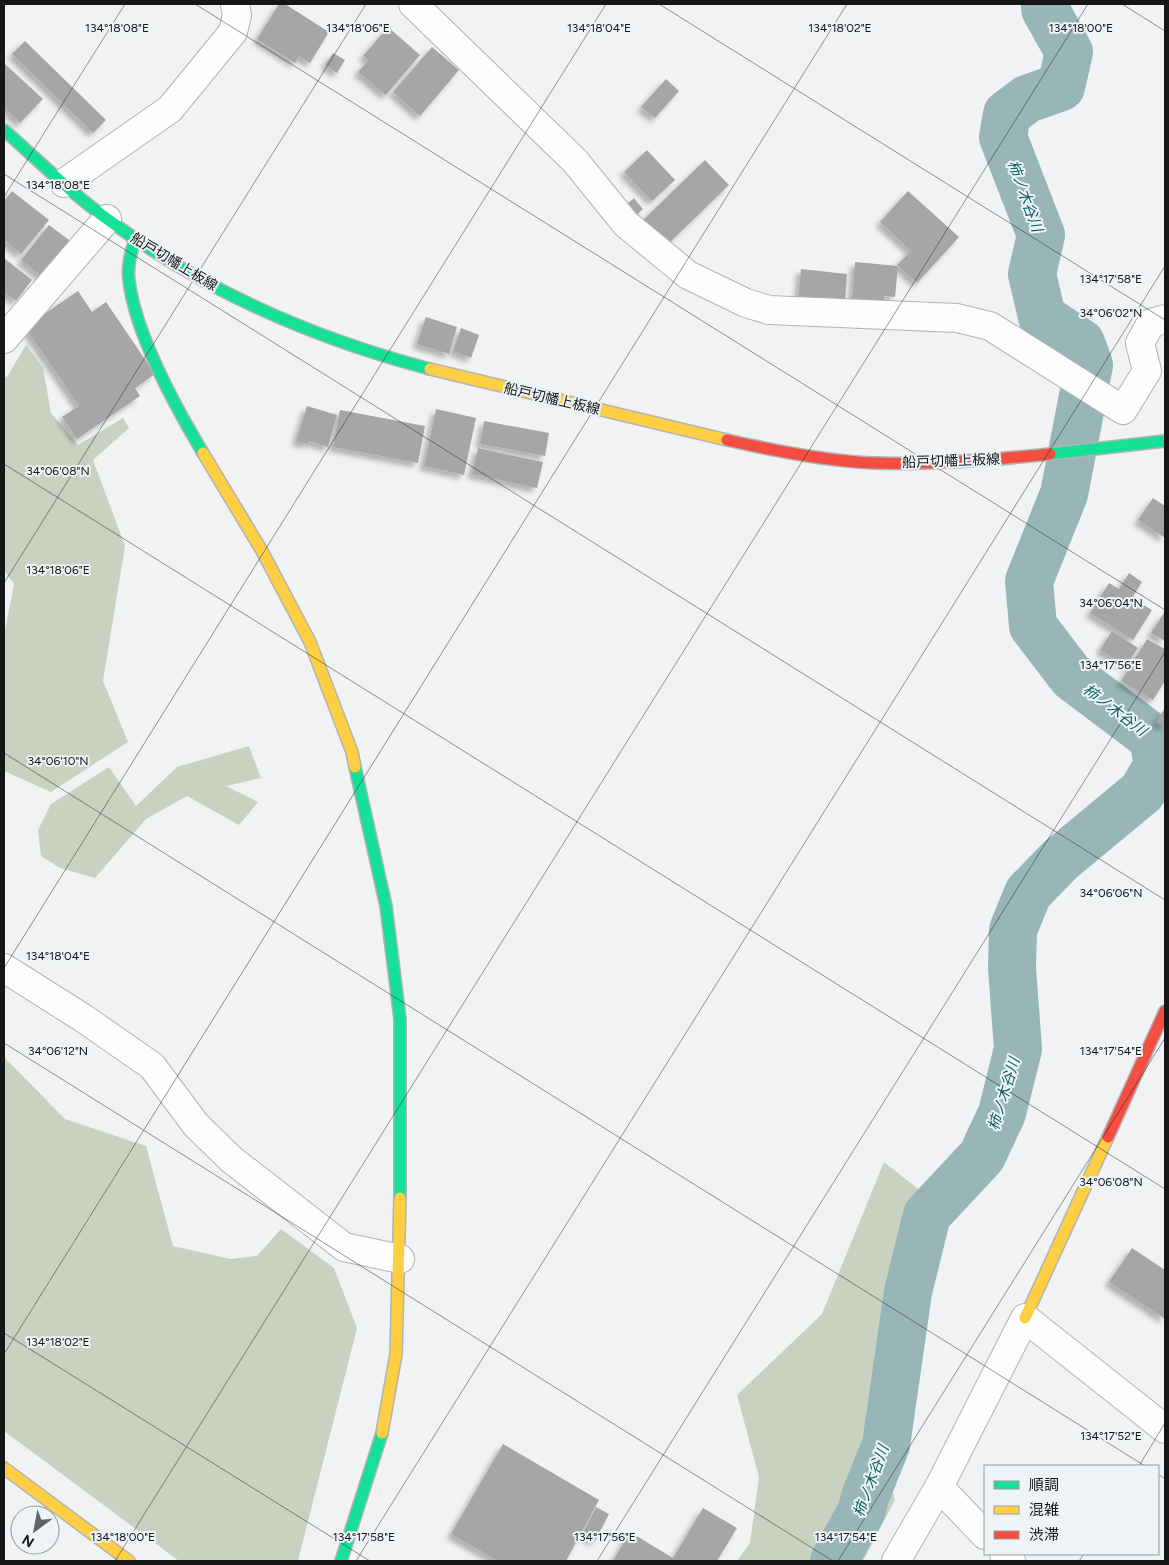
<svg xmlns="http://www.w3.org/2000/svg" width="1169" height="1565" viewBox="0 0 1169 1565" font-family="Figtree,'Noto Sans JP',sans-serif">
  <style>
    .forest { fill: #c9d1c1 }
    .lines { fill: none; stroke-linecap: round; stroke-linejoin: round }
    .river { stroke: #98b6b7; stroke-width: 48 }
    .building { fill: #a6a6a6; filter: url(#shadow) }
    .street-casing { stroke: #b2b3b5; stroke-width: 30 }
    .fast-casing { stroke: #b2b3b5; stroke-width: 14 }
    .slow-casing { stroke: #b2b3b5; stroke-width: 14 }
    .jam-casing { stroke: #b2b3b5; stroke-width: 14 }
    .street { stroke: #fdfdfd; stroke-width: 28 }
    .fast { stroke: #16e098; stroke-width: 11 }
    .slow { stroke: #ffcf43; stroke-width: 11 }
    .jam { stroke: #f24e42; stroke-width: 11 }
    .ticks { fill: none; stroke: #141617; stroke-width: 1; stroke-opacity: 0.45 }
    .labels { text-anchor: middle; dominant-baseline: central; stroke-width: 4; stroke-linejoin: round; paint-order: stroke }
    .street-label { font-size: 14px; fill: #141617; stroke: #eef3f6 }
    .water-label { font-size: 15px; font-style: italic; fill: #076266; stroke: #eef3f6 }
    .ticks-label { font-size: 12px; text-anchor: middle; fill: #141617; stroke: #eef3f6; stroke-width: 4; stroke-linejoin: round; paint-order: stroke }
  </style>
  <defs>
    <filter id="shadow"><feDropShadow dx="-4.5" dy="4.5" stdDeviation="2.5" flood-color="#0004"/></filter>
  </defs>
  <rect width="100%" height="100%" fill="#f0f2f4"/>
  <g class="forest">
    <path d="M26,345L43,368L51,413L78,445L123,418L129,428L93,460L125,546L103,681L128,742L51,792L4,771V635L14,584L4,570V376L7,377Z"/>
    <path d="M249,746L261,778L226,786L258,802L239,825L187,796L146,819L95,878L60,868L41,856L38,830L51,804L109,767L136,806L177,767Z"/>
    <path d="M4,1057L65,1119L146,1146L173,1246L230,1259L257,1256L281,1229L334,1268L357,1328L298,1561H179L4,1431Z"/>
    <path d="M884,1162L922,1192L875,1432L895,1500L863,1561H737L750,1543L759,1477L737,1395L822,1314Z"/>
  </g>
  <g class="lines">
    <path class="river" d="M834,1561L861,1512L865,1497L886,1445L908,1292L927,1215L982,1156L1002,1113L1018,1049L1012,968L1013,930L1028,893L1060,860L1142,792L1158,765L1153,738L1072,677L1033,626L1029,581L1064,494L1089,365L1081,343L1042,317L1032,274L1041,235L1003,137L1007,114L1027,99L1061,87L1069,52L1045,9V4"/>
  </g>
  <g class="building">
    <path d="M279,4H285L329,32L310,63L299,56L295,63L257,39Z"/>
    <path d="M388,27L420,55L386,95L358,72L369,60L363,56Z"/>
    <path d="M25,41L106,120L93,133L12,54Z"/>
    <path d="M432,47L459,70L420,116L393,92Z"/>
    <path d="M333,53L345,60L337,73L325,65Z"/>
    <path d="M4,63L43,99L20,123L4,107Z"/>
    <path d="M666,79L679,91L655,118L641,107Z"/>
    <path d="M647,150L675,180L652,201L624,172Z"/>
    <path d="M705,160L729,185L664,248L640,223Z"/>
    <path d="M12,191L49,220L21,254L4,240V201Z"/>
    <path d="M908,191L959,237L917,283L897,265L911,251L880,222Z"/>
    <path d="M634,198L643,209L634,218L624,207Z"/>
    <path d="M49,225L73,243L45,279L21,260Z"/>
    <path d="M4,258L32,280L16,301L4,292Z"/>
    <path d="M855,262L898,266L895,297L884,296V302L852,299Z"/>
    <path d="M801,269L847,274L845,303L798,299Z"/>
    <path d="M78,291L92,312L106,302L155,374L135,388L140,396L77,439L62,417L79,406L25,327Z"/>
    <path d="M426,317L457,327L449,354L417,344Z"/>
    <path d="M461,328L479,335L471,358L453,351Z"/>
    <path d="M307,406L337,415L328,447L309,441L308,444L296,441Z"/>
    <path d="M436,409L476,418L464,475L424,466Z"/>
    <path d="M340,410L425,426L418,463L333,447Z"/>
    <path d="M484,421L549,433L545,456L480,444Z"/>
    <path d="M478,448L543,462L537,488L472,474Z"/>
    <path d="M1153,498L1165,506V538L1138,520Z"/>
    <path d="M1129,573L1142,582L1132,598L1152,610L1133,640L1090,613L1109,583L1119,589Z"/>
    <path d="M1165,611V641L1151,633Z"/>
    <path d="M1112,631L1138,648L1126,666L1100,650Z"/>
    <path d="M1147,639L1165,649V681L1153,700L1121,681Z"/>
    <path d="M1165,708V727L1156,722Z"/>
    <path d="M1132,1248L1165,1270V1319L1109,1282Z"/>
    <path d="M503,1444L599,1500L566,1561H498L451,1534Z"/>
    <path d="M596,1507L609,1514L595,1541L582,1535Z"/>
    <path d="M703,1508L737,1528L717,1561H613L630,1532L673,1558Z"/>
  </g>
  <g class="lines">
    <g class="street-casing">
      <g id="street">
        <path d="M413,4L575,161L626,224L688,275L746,303L769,310L957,318L990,326L1123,410L1147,371L1140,343L1151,323L1165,319"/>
        <path d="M64,183L170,109L233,32L237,15L235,4"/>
        <path d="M4,339L107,219"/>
        <path d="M4,968L83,1018L152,1066L196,1125L232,1160L344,1247L400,1259"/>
        <path d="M939,1487L985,1535"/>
        <path d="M1004,1554L1011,1561"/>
        <path d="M896,1561L939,1487L1025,1318L1165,1429"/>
      </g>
    </g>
    <g class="fast-casing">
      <g id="fast">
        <path d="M4,130C39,161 72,194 110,221C206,292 316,339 430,369"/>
        <path d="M135,239C131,253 127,266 129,280C135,334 175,406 203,453"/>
        <path d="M1050,454L1165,441"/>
        <path d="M355,767L386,906L400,1019V1198"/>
        <path d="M341,1561L382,1433"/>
      </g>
    </g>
    <g class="slow-casing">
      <g id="slow">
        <path d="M430,369L727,440"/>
        <path d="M203,453L262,551L310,642L352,752L355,767"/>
        <path d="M1025,1318L1108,1137"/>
        <path d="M382,1433L396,1354L400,1198"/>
        <path d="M4,1468L129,1561"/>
      </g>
    </g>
    <g class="jam-casing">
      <g id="jam">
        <path d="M727,440C775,451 825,461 874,463C933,465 992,460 1050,454"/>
        <path d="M1108,1137L1165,1011"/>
      </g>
    </g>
    <use href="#street" class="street"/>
    <use href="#fast" class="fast"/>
    <use href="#slow" class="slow"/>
    <use href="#jam" class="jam"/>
  </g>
  <path class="ticks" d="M195,4L1165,610M659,4L1165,320M1122,4L1165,31M4,174L1165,900M4,197L125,4M4,464L1165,1189M4,583L366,4M4,753L1145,1466M4,968L606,4M4,1043L833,1561M4,1333L370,1561M4,1354L847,4M1139,1466L1165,1423M1158,1474L1165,1479M115,1561L1088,4M356,1561L1165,266M597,1561L1165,652M838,1561L1165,1038M1079,1561L1084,1554"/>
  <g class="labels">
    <g class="street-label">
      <text transform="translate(174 262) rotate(31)">船戸切幡上板線</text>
      <text transform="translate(552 399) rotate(13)">船戸切幡上板線</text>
      <text transform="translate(951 461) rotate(-2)">船戸切幡上板線</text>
    </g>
    <g class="water-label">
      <text transform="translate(1025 196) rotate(70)">柿ノ木谷川</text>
      <text transform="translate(1115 710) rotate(37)">柿ノ木谷川</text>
      <text transform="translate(1004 1094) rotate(-73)">柿ノ木谷川</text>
      <text transform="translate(871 1481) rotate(-70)">柿ノ木谷川</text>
    </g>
  </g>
  <g class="ticks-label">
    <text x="117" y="32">134°18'08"E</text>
    <text x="358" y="32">134°18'06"E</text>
    <text x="599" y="32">134°18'04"E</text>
    <text x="840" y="32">134°18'02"E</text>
    <text x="1081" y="32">134°18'00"E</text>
    <text x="58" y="189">134°18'08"E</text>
    <text x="1111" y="283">134°17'58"E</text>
    <text x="1111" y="317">34°06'02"N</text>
    <text x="58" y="475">34°06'08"N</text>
    <text x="58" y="574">134°18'06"E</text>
    <text x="1111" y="607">34°06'04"N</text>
    <text x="1111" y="669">134°17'56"E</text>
    <text x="58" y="765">34°06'10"N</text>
    <text x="1111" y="897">34°06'06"N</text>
    <text x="58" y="960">134°18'04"E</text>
    <text x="58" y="1055">34°06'12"N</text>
    <text x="1111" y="1055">134°17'54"E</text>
    <text x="1111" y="1186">34°06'08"N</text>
    <text x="58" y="1346">134°18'02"E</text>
    <text x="1111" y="1440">134°17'52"E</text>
    <text x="123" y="1541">134°18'00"E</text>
    <text x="364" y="1541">134°17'58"E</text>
    <text x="605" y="1541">134°17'56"E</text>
    <text x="846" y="1541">134°17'54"E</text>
  </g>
  <rect width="1169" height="1565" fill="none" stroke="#141617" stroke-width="10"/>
  <rect x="984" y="1465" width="175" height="90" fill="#eef3f6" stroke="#979b9d"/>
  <rect x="994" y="1481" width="25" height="8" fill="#16e098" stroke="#979b9d"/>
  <text x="1029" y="1490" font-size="15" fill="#141617">順調</text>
  <rect x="994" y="1506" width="25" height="8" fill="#ffcf43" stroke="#979b9d"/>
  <text x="1029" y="1515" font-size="15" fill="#141617">混雑</text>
  <rect x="994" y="1531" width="25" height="8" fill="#f24e42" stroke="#979b9d"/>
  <text x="1029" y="1540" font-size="15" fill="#141617">渋滞</text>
  <g transform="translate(35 1530) rotate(212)"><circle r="24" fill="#eef3f6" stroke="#979b9d"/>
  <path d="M0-4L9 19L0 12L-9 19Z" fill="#616364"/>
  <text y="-8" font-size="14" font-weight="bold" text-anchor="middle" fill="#141617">N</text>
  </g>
</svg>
